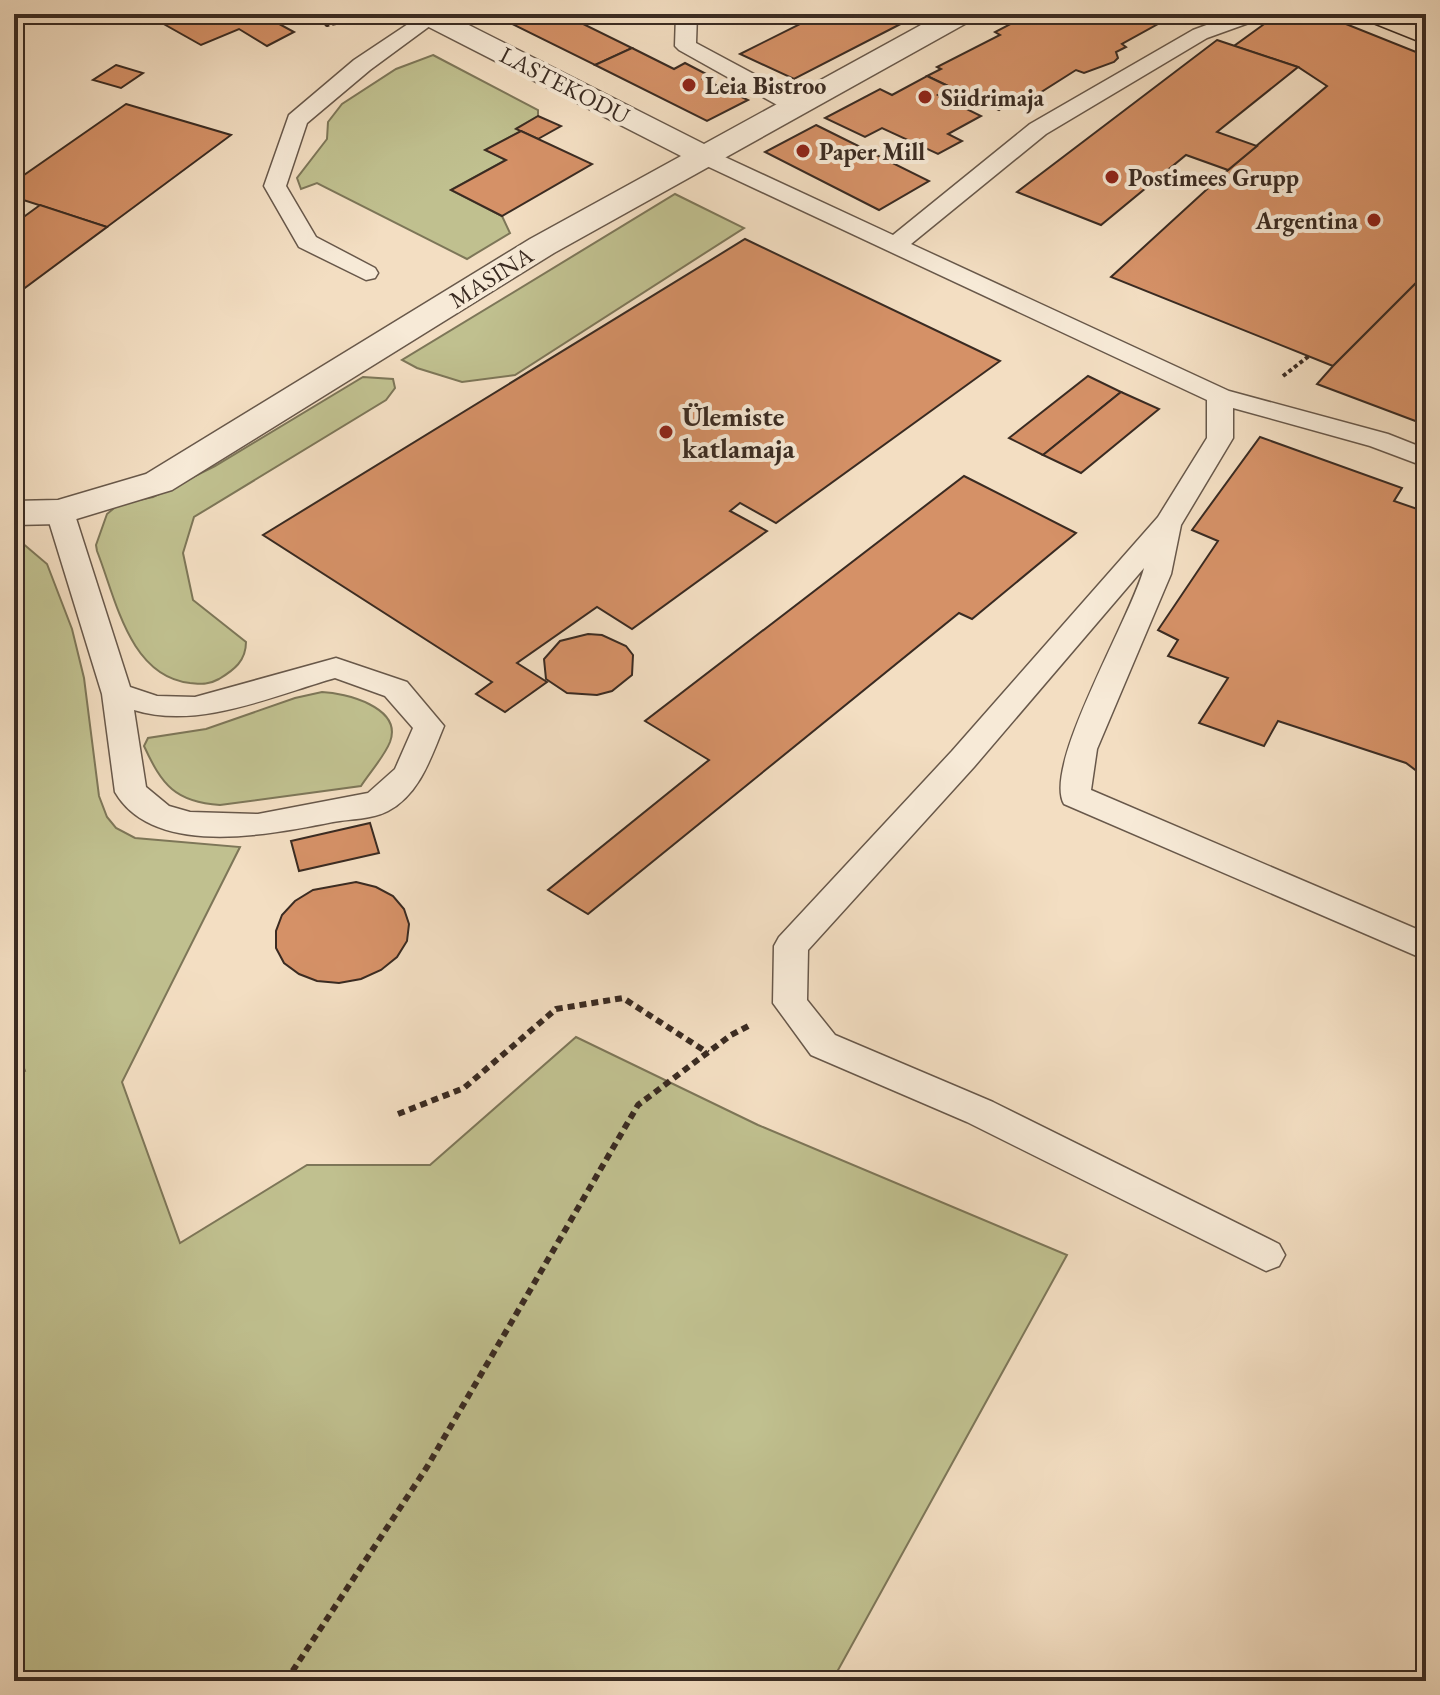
<svg xmlns="http://www.w3.org/2000/svg" width="1440" height="1695" viewBox="0 0 1440 1695" font-family="'EB Garamond',serif">
  <style>
    .green { fill: #c0c08f; stroke: #7d7658; stroke-width: 2 }
    .building { fill: #d59167; stroke: #3a2b22; stroke-width: 2 }
    .lines { fill: none; stroke-linecap: round; stroke-linejoin: round }
    .lane-casing { stroke: #68584a; stroke-width: 3 }
    .street-casing { stroke: #68584a; stroke-width: 3 }
    .primary-casing { stroke: #3a2b22; stroke-width: 3 }
    .path-far1 { stroke: #3a2b22; stroke-width: 4; stroke-dasharray: 4 3; stroke-linecap: butt }
    .path { stroke: #3a2b22; stroke-width: 6; stroke-dasharray: 7 5; stroke-linecap: butt }
    .lane { fill: #f7ead7; fill-rule: evenodd }
    .street { fill: #f7ead7; fill-rule: evenodd }
    .primary { fill: #f3dec2; fill-rule: evenodd }
    .poi-dot { fill: #8f2418; stroke: #f7ead7; stroke-width: 3 }
    .labels { text-anchor: middle; dominant-baseline: central; stroke-width: 8; stroke-linejoin: round; paint-order: stroke }
    .far-street-label { font-size: 24px; fill: #3a2b22; stroke: #f7ead7 }
    .far-poi-label { font-size: 24px; font-weight: bold; fill: #3a2b22; stroke: #f7ead7; text-anchor: start }
    .poi-label { font-size: 28px; font-weight: bold; fill: #3a2b22; stroke: #f7ead7; text-anchor: start }
  </style>
  <rect width="100%" height="100%" fill="#f3dec2"/>
  <filter id="stains"><feTurbulence type="fractalNoise" baseFrequency=".0025" numOctaves="4"/><feColorMatrix values="0 0 0 0 .2 0 0 0 0 .09 0 0 0 0 .02 0 0 0 .5 -.17"/></filter>
  <radialGradient id="worn" r=".72"><stop offset=".6" stop-color="#630" stop-opacity="0"/><stop offset="1" stop-color="#630" stop-opacity=".3"/></radialGradient>
  <g class="green">
    <path d="M433,55L538,110V116L517,128L521,131L486,150L506,160L451,190L502,216L510,233L467,259L317,183L301,189L297,178L327,139L328,122L342,104L396,69Z"/>
    <path d="M675,194L744,228L515,375L462,382L417,368L402,360Z"/>
    <path d="M363,377L393,379L395,388L386,400L194,517L183,553L193,600L246,642C246,661 234,670 219,679C208,685 202,684 190,683C129,676 116,599 97,551L96,545L107,514L119,504L153,497L215,466Z"/>
    <path d="M14,536L47,564L72,629L84,678L99,796L107,817L116,828L135,838L240,847L122,1082L180,1243L307,1165H430L576,1037L758,1125L1067,1255L832,1681H14V1075L25,1071L14,1043Z"/>
    <path d="M322,692C345,693 403,707 390,742C384,757 370,772 361,786L220,805C175,802 162,785 144,746L148,738L206,729L295,698Z"/>
  </g>
  <g class="building">
    <path d="M146,14H261L294,32L267,46L239,29L201,45Z"/>
    <path d="M522,14H563L632,48L595,65L506,21Z"/>
    <path d="M820,14H920L794,79L740,54Z"/>
    <path d="M1030,14H1176L1122,44L1126,47L1116,52L1118,58L1114,62L1084,73L1076,70L1019,106L1010,102L999,110L927,76L941,69L937,67L1000,35L995,32Z"/>
    <path d="M1278,14H1321L1426,56V273L1333,366L1111,277L1228,170L1327,86L1298,67L1234,46Z"/>
    <path d="M1217,40L1298,67L1217,132L1257,146L1228,170L1186,155L1101,225L1017,192Z"/>
    <path d="M632,48L674,69L685,63L710,76L703,79L748,100L707,121L595,65Z"/>
    <path d="M116,65L143,73L121,88L93,80Z"/>
    <path d="M927,76L952,88L938,95L981,116L948,134L962,141L938,154L882,128L865,137L825,118L880,89L892,95Z"/>
    <path d="M126,104L231,135L107,227L14,197V182Z"/>
    <path d="M538,116L561,126L538,139L516,129Z"/>
    <path d="M816,125L929,181L879,210L765,152Z"/>
    <path d="M521,131L592,164L502,216L451,190L506,160L485,150Z"/>
    <path d="M40,205L107,227L14,296V224Z"/>
    <path d="M745,239L1000,361L776,523L740,503L730,511L767,531L632,629L597,607L517,663L547,682L505,712L476,694L492,682L263,535Z"/>
    <path d="M1426,273V425L1317,384L1333,366Z"/>
    <path d="M1088,376L1121,392L1043,455L1009,438Z"/>
    <path d="M1121,392L1159,409L1081,473L1043,455Z"/>
    <path d="M1260,437L1402,488L1394,501L1426,512V778L1406,763L1278,721L1264,746L1199,723L1228,678L1168,656L1178,640L1158,630L1218,541L1192,530Z"/>
    <path d="M964,476L1076,533L972,619L959,613L588,914L548,890L709,760L645,721Z"/>
    <path d="M588,634L602,635L626,646L633,655L632,675L612,691L597,695L567,693L546,679L544,659L560,641Z"/>
    <path d="M370,823L379,853L299,871L291,841Z"/>
    <path d="M356,882L376,887L393,896L404,909L409,924L407,941L397,957L381,970L361,979L339,983L317,981L299,974L284,963L276,948V931L282,915L295,901L313,890Z"/>
  </g>
  <g class="lines">
    <g class="lane-casing">
      <g id="lane">
        <path d="M423,14H440L442,17L370,70L307,123L286,186L316,237L375,268L378,273L375,278L366,280L299,247L264,186L289,115L354,60Z"/>
        <path d="M676,14H697L696,43L804,101L807,106L804,111H788L679,50L675,46Z"/>
        <path d="M1236,14L1260,16L1257,20L1207,38L1046,134L911,244L1229,391L1388,434L1426,449V467L1370,446L1233,408V438L1181,525L1171,574L1097,749L1091,790L1426,933V960L1064,804C1042,766 1132,616 1144,568L974,767L808,950L807,1000L835,1035L993,1102L1279,1244L1285,1255L1279,1266L1266,1271L967,1122L811,1055L773,1003L774,946L779,937L952,751L1158,517L1207,438V400L696,161L693,156L696,151H712L893,235L1030,124L1193,30Z"/>
        <path d="M60,503L70,506L74,512L130,687L157,696L195,697L336,658L407,682L444,726C431,757 420,794 388,811C373,819 350,819 333,822C272,834 154,859 115,792L102,694L46,512L50,506ZM335,678L385,696L413,728L395,769L368,793L258,814L190,812L169,806L146,787L134,710C198,730 272,696 335,678Z"/>
      </g>
    </g>
    <g class="street-casing">
      <path id="street" d="M411,14H447L704,144L941,14H976L972,20L554,253L172,490L60,524L14,525V501L58,500L146,474L530,239L681,156L415,20Z"/>
    </g>
    <g class="primary-casing">
      <path id="primary" d="M1362,14H1400L1426,25V44L1366,20Z"/>
    </g>
    <g class="path-far1">
      <path d="M307,14L327,25L362,17"/>
      <path d="M1283,376L1309,356"/>
    </g>
    <g class="path">
      <path d="M398,1114L464,1088L556,1009L623,998L708,1053"/>
      <path d="M286,1681L427,1467L638,1105L731,1035L752,1024"/>
    </g>
    <use href="#lane" class="lane"/>
    <use href="#street" class="street"/>
    <use href="#primary" class="primary"/>
  </g>
  <g class="poi-dot">
    <circle cx="689" cy="85" r="8"/>
    <circle cx="925" cy="97" r="8"/>
    <circle cx="803" cy="151" r="8"/>
    <circle cx="1112" cy="177" r="8"/>
    <circle cx="1374" cy="220" r="8"/>
    <circle cx="666" cy="432" r="8"/>
  </g>
  <g class="labels">
    <g class="far-street-label">
      <text transform="translate(565 85) rotate(27)">LASTEKODU</text>
      <text transform="translate(491 277) rotate(-32)">MASINA</text>
    </g>
    <g class="far-poi-label">
      <text x="705" y="85">Leia Bistroo</text>
      <text x="941" y="97">Siidrimaja</text>
      <text x="819" y="151">Paper Mill</text>
      <text x="1128" y="177">Postimees Grupp</text>
      <text x="1358" y="220" text-anchor="end">Argentina</text>
    </g>
    <g class="poi-label">
      <text x="682" y="416">Ülemiste<tspan x="682" dy="32">katlamaja</tspan></text>
    </g>
  </g>
  <rect width="1440" height="1695" fill="none" stroke="#f3dec2" stroke-width="48"/>
  <rect x="16" y="16" width="1408" height="1663" fill="none" stroke="#3a2b22" stroke-width="4"/>
  <rect x="24" y="24" width="1392" height="1647" fill="none" stroke="#3a2b22" stroke-width="2"/>
  <rect width="100%" height="100%" filter="url(#stains)"/>
  <rect width="100%" height="100%" fill="url(#worn)"/>
</svg>
